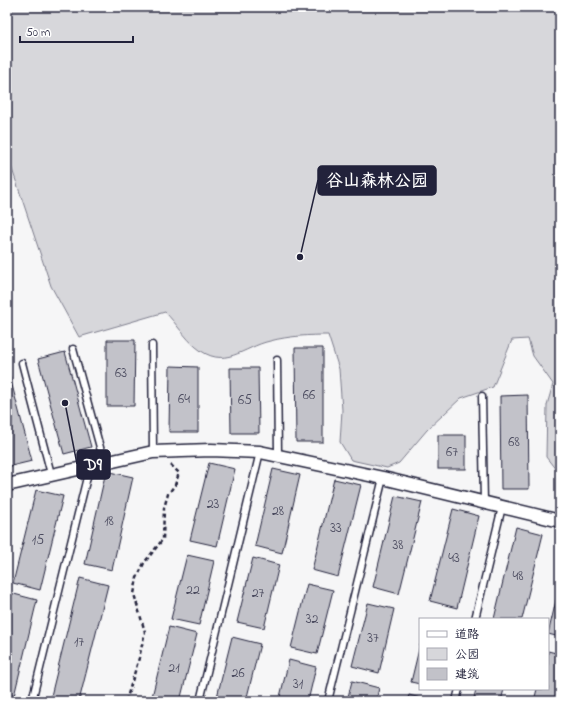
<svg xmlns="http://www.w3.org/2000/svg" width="567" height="708" viewBox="0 0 567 708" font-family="'Indie Flower','LXGW WenKai TC',sans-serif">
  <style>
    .green { fill: #d7d7db; stroke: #7c7c8b }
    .building { fill: #c2c2c9; stroke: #22223b }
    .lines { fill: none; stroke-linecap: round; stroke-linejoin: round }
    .service-casing { stroke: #22223b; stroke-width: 9 }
    .minor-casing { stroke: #22223b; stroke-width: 15 }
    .path { stroke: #22223b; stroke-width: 2.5; stroke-dasharray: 4 3; stroke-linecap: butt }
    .service { stroke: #fff; stroke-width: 6 }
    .minor { stroke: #fff; stroke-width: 12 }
    .labels { text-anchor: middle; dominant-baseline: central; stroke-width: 3; stroke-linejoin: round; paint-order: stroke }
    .number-label { font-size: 14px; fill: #4a4a5e }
    .leader { fill: none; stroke: #22223b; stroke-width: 1.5 }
    .callout-dot { fill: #22223b; stroke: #fff; stroke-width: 1.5 }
    .callout { fill: #22223b; stroke: #22223b; stroke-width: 1.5 }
    .callout-label { font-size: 17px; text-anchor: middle; font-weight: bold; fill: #fff }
  </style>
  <rect width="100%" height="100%" fill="#f6f6f7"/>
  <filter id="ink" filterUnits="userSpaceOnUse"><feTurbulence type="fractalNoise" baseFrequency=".025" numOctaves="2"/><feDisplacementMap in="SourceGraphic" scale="8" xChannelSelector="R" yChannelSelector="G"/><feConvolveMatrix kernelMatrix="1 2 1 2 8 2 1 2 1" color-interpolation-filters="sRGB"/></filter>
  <g filter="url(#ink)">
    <path class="green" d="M7,7H560V475L546,457L547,405L553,384L533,356L528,339L512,340L493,387L461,398L427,430L399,463L387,468L351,460L340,442L342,410L339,369L328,335C309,335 289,336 270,341C243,347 224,371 196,347C185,338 176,323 165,312L79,337L51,286L7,154Z"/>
    <g class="building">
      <path d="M107,340H135L134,406H107Z"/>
      <path d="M295,348H323V442H296Z"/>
      <path d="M65,352L91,447L64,454L38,359Z"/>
      <path d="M7,366L32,461L7,467Z"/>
      <path d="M170,366L198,367V432H169Z"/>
      <path d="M230,368H258L259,433H231Z"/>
      <path d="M528,395L529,489H501L500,396Z"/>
      <rect x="438" y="435" width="28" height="34"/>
      <path d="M209,463L235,469L217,546L190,540Z"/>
      <path d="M273,469L300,475L282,553L255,546Z"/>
      <path d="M106,471L133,477L112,570L85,564Z"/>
      <path d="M334,479L361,485L338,577L312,570Z"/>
      <path d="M36,490L63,496L40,590L13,583Z"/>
      <path d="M395,496L422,502L399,594L373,587Z"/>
      <path d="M453,509L479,516L457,608L430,601Z"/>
      <path d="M516,527L543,534L522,619H494Z"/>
      <path d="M187,555L214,561L199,625L171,619Z"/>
      <path d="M253,558L279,565L264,628L237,622Z"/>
      <path d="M80,578L108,585L79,701H56L50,700Z"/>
      <path d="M307,584L333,590L317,654L291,648Z"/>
      <path d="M560,584V637L548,634Z"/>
      <path d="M10,593L37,600L14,696L7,694V607Z"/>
      <path d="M368,603L394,609L379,673L352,666Z"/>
      <path d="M169,627L197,634L180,701H151Z"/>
      <path d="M232,637L260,644L246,701H216Z"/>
      <path d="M420,645V684L411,682Z"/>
      <path d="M548,651L560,654V701H534L537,689H548Z"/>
      <path d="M289,660L316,667L308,701H279Z"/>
      <path d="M352,681L379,688L376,701H347Z"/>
      <path d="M476,689H504L501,701H485L474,698Z"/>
      <path d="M409,695L432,701H407Z"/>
    </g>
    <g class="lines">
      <g class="service-casing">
        <g id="service">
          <path d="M152,345L153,452"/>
          <path d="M73,349L104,462"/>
          <path d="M277,360L278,455"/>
          <path d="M22,363L51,474"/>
          <path d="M482,396L484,503"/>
          <path d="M475,619L502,507"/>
          <path d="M32,701L90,465"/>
          <path d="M200,701L260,452"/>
          <path d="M328,701L383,478"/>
          <path d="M456,701L459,689"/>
        </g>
      </g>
      <g class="minor-casing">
        <path id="minor" d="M7,485L153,452L211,450L260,452L383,478L560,521"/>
      </g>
      <path class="path" d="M126,701L139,658L145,632L134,594L137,578L144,563L163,539L164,508L168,494L175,485L179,473L171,465"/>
      <use href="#service" class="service"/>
      <use href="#minor" class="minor"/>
    </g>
  </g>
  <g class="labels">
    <g class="number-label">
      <text x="121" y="373">63</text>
      <text x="309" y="395">66</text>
      <text x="184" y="399">64</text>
      <text x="245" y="400">65</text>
      <text x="514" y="442">68</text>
      <text x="452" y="452">67</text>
      <text x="213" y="504">23</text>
      <text x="278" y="511">28</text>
      <text x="109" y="521">18</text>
      <text x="336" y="528">33</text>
      <text x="38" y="540">15</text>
      <text x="398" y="545">38</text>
      <text x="454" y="558">43</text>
      <text x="518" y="576">48</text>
      <text x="193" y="590">22</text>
      <text x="258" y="593">27</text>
      <text x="312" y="619">32</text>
      <text x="373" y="638">37</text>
      <text x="79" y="642">17</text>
      <text x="174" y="668">21</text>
      <text x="238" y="673">26</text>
      <text x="298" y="684">31</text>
    </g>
  </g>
  <path class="leader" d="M300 257L318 180M65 403L77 464"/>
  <g class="callout-dot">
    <circle cx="300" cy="257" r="4"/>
    <circle cx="65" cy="403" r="4"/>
  </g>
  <g class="callout">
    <rect x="318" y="166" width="118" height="29" rx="4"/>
    <rect x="77" y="450" width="33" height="29" rx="4"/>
  </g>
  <g class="callout-label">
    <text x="377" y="186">谷山森林公园</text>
    <text x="93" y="470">D9</text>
  </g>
  <rect width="567" height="708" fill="none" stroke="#fff" stroke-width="24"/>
  <rect x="12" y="12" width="543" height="684" fill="none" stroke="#22223b" stroke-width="1.5" filter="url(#ink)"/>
  <rect x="419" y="618" width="130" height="72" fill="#ffffff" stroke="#a7a7b1"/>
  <rect x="427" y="631" width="20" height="6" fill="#ffffff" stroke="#a7a7b1"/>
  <text x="455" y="638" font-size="12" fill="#22223b">道路</text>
  <rect x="427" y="648" width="20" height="12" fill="#d7d7db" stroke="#a7a7b1"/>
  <text x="455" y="658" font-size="12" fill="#22223b">公园</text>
  <rect x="427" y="668" width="20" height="12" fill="#c2c2c9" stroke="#a7a7b1"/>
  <text x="455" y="678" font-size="12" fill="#22223b">建筑</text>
  <path d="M20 36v6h113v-6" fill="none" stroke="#22223b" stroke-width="2"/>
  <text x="26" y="36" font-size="12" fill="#22223b" stroke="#ffffff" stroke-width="3" paint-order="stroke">50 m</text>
</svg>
